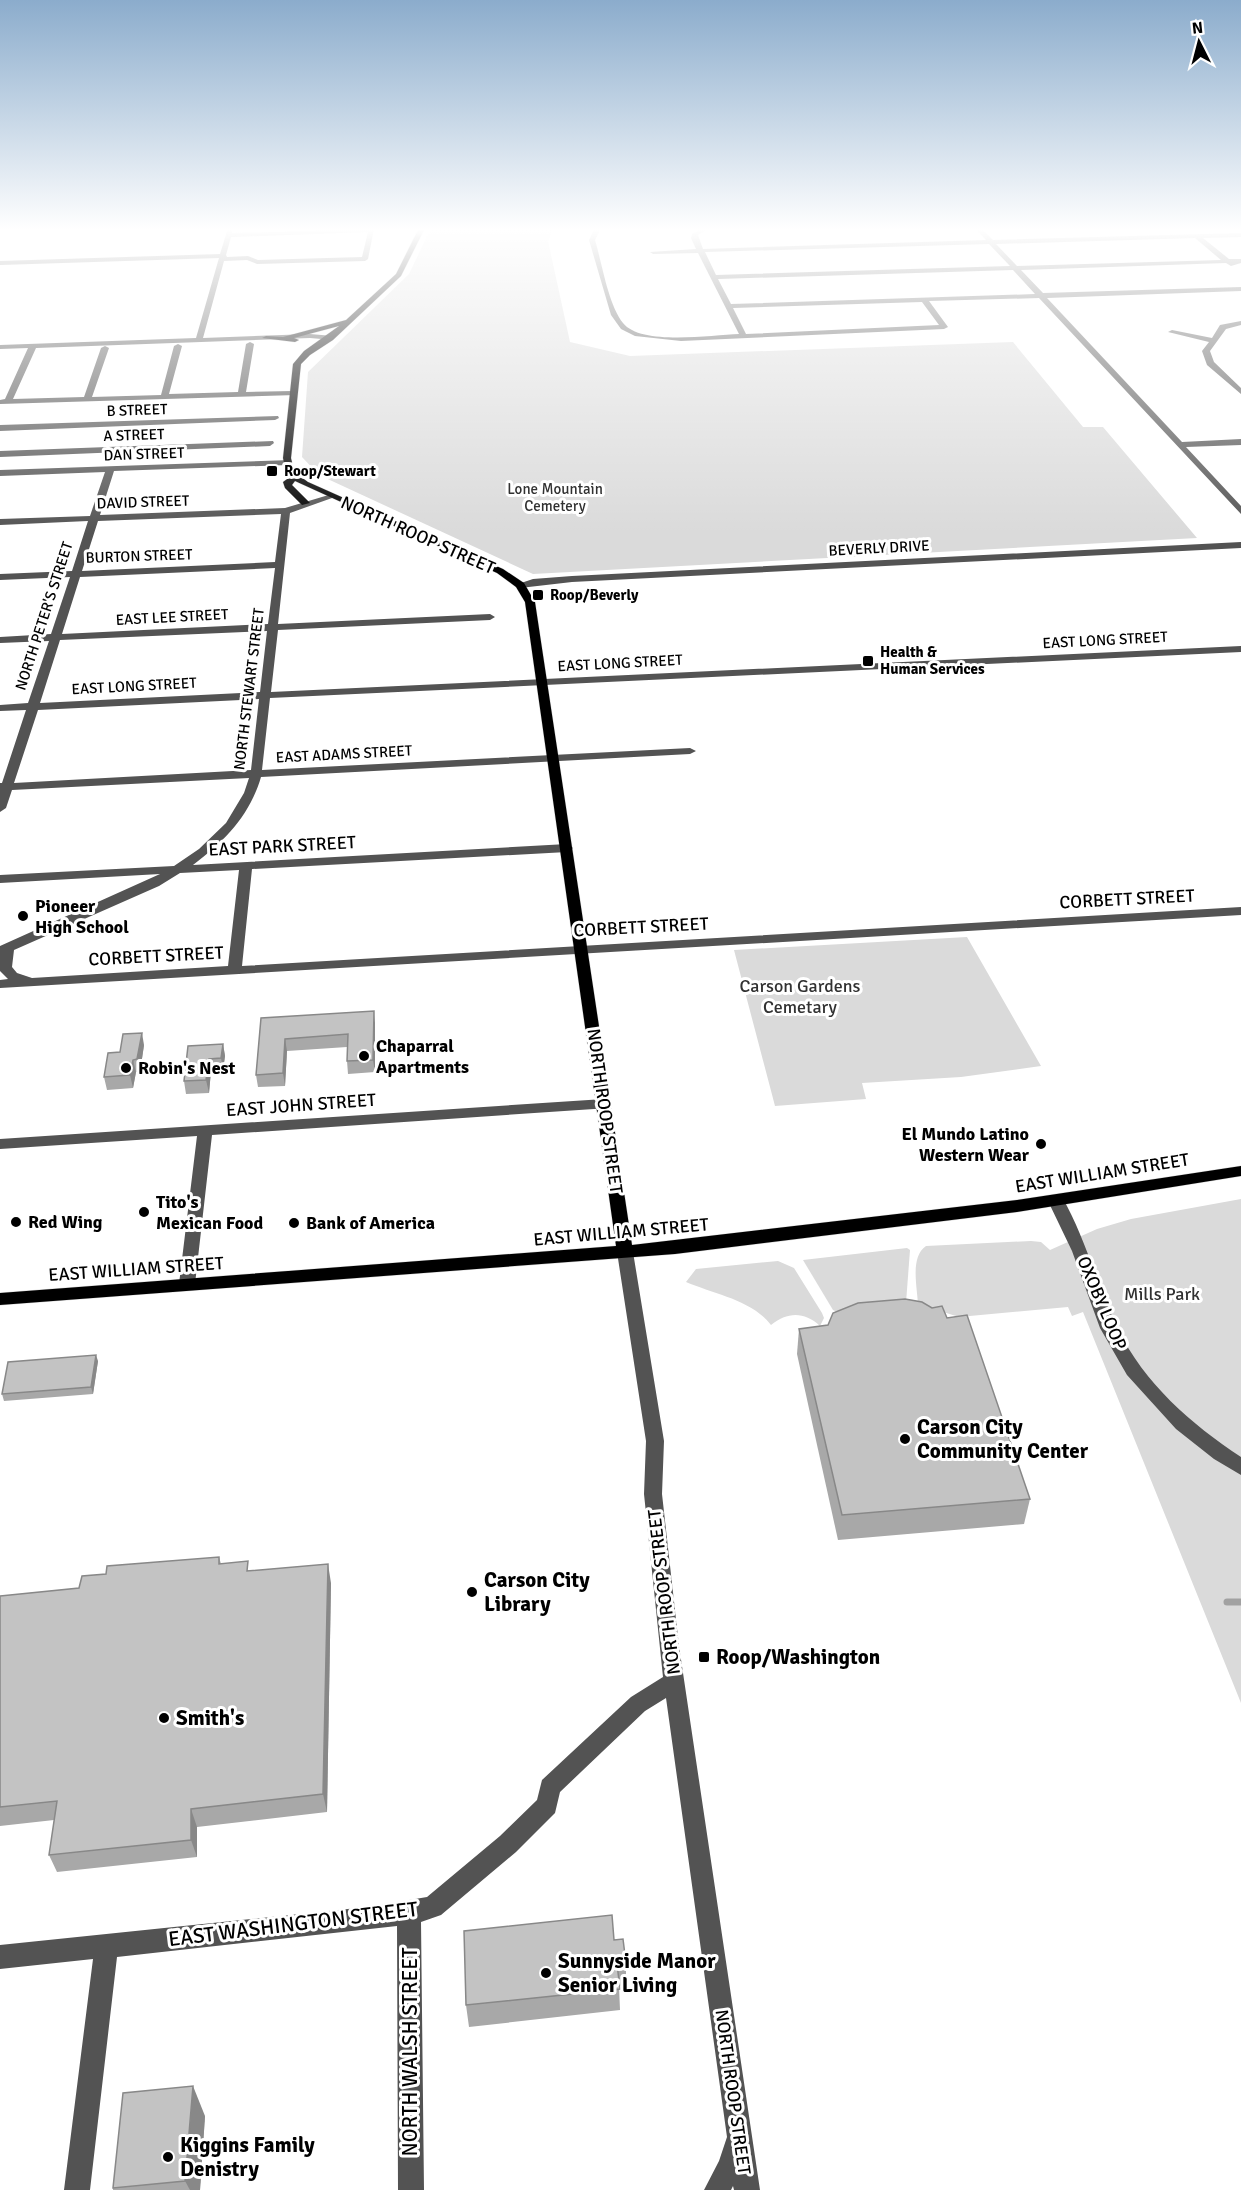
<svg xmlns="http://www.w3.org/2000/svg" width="1241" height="2190" viewBox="0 0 1241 2190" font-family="Signika,sans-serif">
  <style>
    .green { fill: #dadada }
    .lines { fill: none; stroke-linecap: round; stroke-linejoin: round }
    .stream { stroke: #a1a1a1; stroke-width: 7 }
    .major-casing { stroke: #dbdbdb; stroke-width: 1 }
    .minor { fill: #535353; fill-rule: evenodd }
    .major { fill: #000; fill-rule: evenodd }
    .wall { fill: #a8a8a8 }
    .shaded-wall { fill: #888 }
    .building { fill: #c3c3c3; stroke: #888; stroke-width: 1.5 }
    .poi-dot { fill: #000; stroke: #fff; stroke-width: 2 }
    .labels { text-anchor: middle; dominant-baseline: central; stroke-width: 6; stroke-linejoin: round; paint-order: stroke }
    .far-street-label { font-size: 15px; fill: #000; stroke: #fff }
    .far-poi-label { font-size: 15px; font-weight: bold; fill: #000; stroke: #fff; text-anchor: start }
    .far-park-label { font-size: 15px; fill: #313131; stroke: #fff }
    .street-label { font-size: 18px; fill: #000; stroke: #fff }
    .poi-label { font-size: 18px; font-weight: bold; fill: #000; stroke: #fff; text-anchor: start }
    .park-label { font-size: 18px; fill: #313131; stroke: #fff }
    .near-poi-label { font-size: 21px; font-weight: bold; fill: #000; stroke: #fff; text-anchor: start }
    .near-street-label { font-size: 21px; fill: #000; stroke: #fff }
  </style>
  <rect width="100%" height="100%" fill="#fff"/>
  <g class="green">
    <path d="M431,228H553L548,241L570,342L630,356L1013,342L1083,427H1103L1197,538L533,574L319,475L302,457L308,372L409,274Z"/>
    <path d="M967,937L1041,1066L961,1077L862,1083L866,1099L775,1106L734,950Z"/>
    <path d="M1241,1199V1703L1083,1312L1072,1316L1068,1307L959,1317L918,1304C917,1286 910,1257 926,1246L1031,1241L1041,1242L1050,1250L1097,1229L1131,1219Z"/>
    <path d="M907,1248L910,1250L906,1303L841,1314L833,1310L803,1260Z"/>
    <path d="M778,1261L794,1268L822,1313L824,1318L820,1326C804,1311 787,1312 771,1325C752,1300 714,1294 686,1282L696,1269Z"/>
  </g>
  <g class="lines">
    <path class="stream" d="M1227,1602H1241"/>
    <g class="major-casing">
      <path id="major" d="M419,228H425L401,276L333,340L310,355L301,364L291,458L294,472L308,482L503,569L524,583L535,602L632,1245L1017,1200L1241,1166V1176L1017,1212L675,1254L0,1305V1293L616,1246L525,602L516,587L497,573L295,481L292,485L310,503L302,505L285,488L283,482L290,477L286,473L283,458L293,364L304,351L339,326L294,338L299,340L295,342L262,338L266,336L283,337L346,320L396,274Z"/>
    </g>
    <g class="minor">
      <path d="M228,228H232V233L374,229L368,259L365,261L257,264L247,260L224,261L203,338L310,334L333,336V340L310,338L36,348L13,399L84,397L101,348L105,346L109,348L92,397L161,395L174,346L178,344L182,346L169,394L238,392L246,344L250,342L254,344L246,392L293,391L297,393L296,395L0,404V400L5,399L28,348L0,349V345L196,338L219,258L0,265V261L220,254ZM368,232L362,257L258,260L248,256L227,257L226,255L231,237Z"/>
      <path d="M595,228H601L595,240C602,263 608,304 623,323C641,346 711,335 739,334L698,253L653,254L650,252L696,249L691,238L692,234L703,228H710L698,235L703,249L986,240L975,228H981L993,240L1241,233V237L1203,238L1229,259H1241V263L1231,266L1226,263L1021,270L1043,293L1241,287V291L1047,298L1182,442L1241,439V445L1186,447L1241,506V514L1039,298L929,301L948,327L944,329L681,341L635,336L621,329L611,315L589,240ZM1195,238L1221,260L1017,266L996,244ZM989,244L1010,266L716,275L705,252ZM1013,270L1035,294L731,304L718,279ZM922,302L939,325L746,334L733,308Z"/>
      <path d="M1241,321V325L1226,329L1210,351L1214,362L1241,388V394L1207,365L1202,351L1209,342L1168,332L1172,330L1212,338L1220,325Z"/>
      <path d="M278,416L279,418L275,420L0,431V425Z"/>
      <path d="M273,441L274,443L270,446L0,457V451Z"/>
      <path d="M291,460L292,462L288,465L114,471L100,515L285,508L332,494V498L290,513L278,624L490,614L495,617L490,620L278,630L271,692L1241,646V652L270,698L262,770L690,748L696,751L690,754L261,777C250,815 225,841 193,865L567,844L573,848L567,852L252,869L242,966L1241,907V915L0,988V980L8,979L0,971V946L160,874L0,883V875L174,866L199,849L226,823L244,793L249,778L12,790L6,808L0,812V783H2L26,710L0,711V705L28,703L49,641L0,643V637L51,634L70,577L0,580V574L72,571L88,521L0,525V519L90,516L105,472L0,476V470ZM281,514L275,562L82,571L98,521ZM275,568L268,624L62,634L80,577ZM267,631L260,692L40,703L60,640ZM259,699L251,770L14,783L38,710ZM239,870L228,966L32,978L17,973L12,967L14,950L159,886L180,873Z"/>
      <path d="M1241,542V548L572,582L520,588L515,585L533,579L572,576Z"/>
      <path d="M604,1099L609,1100L612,1104L609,1108L212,1135L195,1284L193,1288H181L179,1284L197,1136L0,1149V1139Z"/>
      <path d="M1056,1195L1062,1197C1086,1239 1097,1285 1118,1329C1144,1383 1191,1424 1241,1457V1475L1214,1459L1176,1429L1127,1375L1100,1328L1072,1251L1048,1201L1050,1197Z"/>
      <path d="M625,1246L631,1248L633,1252L664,1441L662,1494L679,1646L760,2190H734L733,2186L731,2190H704L719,2161L727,2137L666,1698L645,1711L560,1792L555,1813L516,1852L441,1915L421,1922L424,2190H398L397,1926L117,1957L90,2190H64L93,1959L0,1969V1945L367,1907L427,1897L500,1836L537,1800L542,1780L631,1697L663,1677L644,1494L646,1441L617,1252L619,1248Z"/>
    </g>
    <use href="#major" class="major"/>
  </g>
  <g class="wall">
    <path d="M261,1018L375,1023V1072L348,1074L347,1061V1047L287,1051L285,1086L258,1087L256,1075Z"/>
    <path d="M223,1044L225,1056L223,1070L211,1071L209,1093L186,1094L184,1081Z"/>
    <path d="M144,1045L140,1072H136L133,1088L107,1090L104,1077Z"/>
    <path d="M799,1329L1030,1499L1024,1524L838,1540L797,1354Z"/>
    <path d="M98,1361L93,1394L4,1401L2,1394Z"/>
    <path d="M219,1557L221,1564L250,1571L331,1583L327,1812L197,1827V1857L57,1872L49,1855L54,1820L0,1826V1596L79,1588L106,1574Z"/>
    <path d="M614,1940L626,1963V1985L619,1986L620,2010L469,2027L466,2005Z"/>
    <path d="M205,2116L200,2190H113V2188Z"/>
  </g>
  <g class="shaded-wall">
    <path d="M374,1011L375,1023V1072L373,1060Z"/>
    <path d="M142,1033L144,1045L140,1072L137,1059Z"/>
    <path d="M285,1039L287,1051L285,1086L283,1073Z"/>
    <path d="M223,1044L225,1056L223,1070L221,1058Z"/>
    <path d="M209,1059L211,1071L209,1093L206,1080Z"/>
    <path d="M133,1060L136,1072L133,1088L130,1075Z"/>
    <path d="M96,1355L98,1361L93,1394L91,1387Z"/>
    <path d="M328,1564L331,1583L327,1812L323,1794Z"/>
    <path d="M191,1809L197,1827V1857L191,1840Z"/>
    <path d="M193,2086L205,2116L200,2190H190L185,2181Z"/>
  </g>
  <g class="building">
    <path d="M374,1011L373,1060L347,1061L348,1034L285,1039L283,1073L256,1075L261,1018Z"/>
    <path d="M142,1033L137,1059L133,1060L130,1075L104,1077L108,1053L120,1052L123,1034Z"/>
    <path d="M223,1044L221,1058L209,1059L206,1080L184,1081L188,1046Z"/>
    <path d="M905,1299L922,1302L932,1308L942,1306L947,1318L967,1315L1030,1499L842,1515L799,1329L828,1325L833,1313L858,1303Z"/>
    <path d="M96,1355L91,1387L2,1394L8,1362Z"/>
    <path d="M219,1557V1564L248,1561L247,1571L328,1564L323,1794L191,1809V1840L49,1855L57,1801L0,1807V1596L79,1588L82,1576L106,1574L107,1566Z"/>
    <path d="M612,1915L614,1940L623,1939L626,1963L617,1964L620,1989L466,2005L464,1931Z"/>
    <path d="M193,2086L185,2181L113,2188L123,2093Z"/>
  </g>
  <linearGradient id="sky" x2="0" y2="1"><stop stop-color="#8baccc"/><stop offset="0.43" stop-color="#fff"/><stop offset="1" stop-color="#fff" stop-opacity="0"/></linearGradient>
  <rect width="1241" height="534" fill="url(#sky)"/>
  <g class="poi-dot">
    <rect x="266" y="465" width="12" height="12" rx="3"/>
    <rect x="532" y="589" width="12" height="12" rx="3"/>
    <rect x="862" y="655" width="12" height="12" rx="3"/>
    <circle cx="23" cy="916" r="6"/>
    <circle cx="364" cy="1056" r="6"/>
    <circle cx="126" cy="1068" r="6"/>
    <circle cx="1041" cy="1144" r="6"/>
    <circle cx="144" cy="1212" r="6"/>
    <circle cx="16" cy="1222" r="6"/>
    <circle cx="294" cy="1223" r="6"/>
    <circle cx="905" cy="1439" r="6"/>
    <circle cx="472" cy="1592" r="6"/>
    <rect x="698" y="1651" width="12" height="12" rx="3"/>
    <circle cx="164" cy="1718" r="6"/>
    <circle cx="546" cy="1973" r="6"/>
    <circle cx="168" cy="2157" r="6"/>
  </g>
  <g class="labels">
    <g class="far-street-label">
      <text transform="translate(137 410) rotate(-2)">B STREET</text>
      <text transform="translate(134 435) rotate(-2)">A STREET</text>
      <text transform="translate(144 454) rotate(-2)">DAN STREET</text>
      <text transform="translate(143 502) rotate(-2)">DAVID STREET</text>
      <text transform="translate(879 548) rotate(-3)">BEVERLY DRIVE</text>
      <text transform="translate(139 556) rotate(-2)">BURTON STREET</text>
      <text transform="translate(44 616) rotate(-72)">NORTH PETER'S STREET</text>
      <text transform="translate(172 617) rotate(-3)">EAST LEE STREET</text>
      <text transform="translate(1105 640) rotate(-3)">EAST LONG STREET</text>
      <text transform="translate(620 663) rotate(-3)">EAST LONG STREET</text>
      <text transform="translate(134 686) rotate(-3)">EAST LONG STREET</text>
      <text transform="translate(249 689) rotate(-83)">NORTH STEWART STREET</text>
      <text transform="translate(344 754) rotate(-3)">EAST ADAMS STREET</text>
    </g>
    <g class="far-poi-label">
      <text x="284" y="471">Roop/Stewart</text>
      <text x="550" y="595">Roop/Beverly</text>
      <text x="880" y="652">Health &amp;<tspan x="880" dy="17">Human Services</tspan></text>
    </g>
    <g class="far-park-label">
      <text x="555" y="489">Lone Mountain<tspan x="555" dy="17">Cemetery</tspan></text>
    </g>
    <g class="street-label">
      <text transform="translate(418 535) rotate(24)">NORTH ROOP STREET</text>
      <text transform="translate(282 846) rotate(-3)">EAST PARK STREET</text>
      <text transform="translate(1127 899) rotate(-3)">CORBETT STREET</text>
      <text transform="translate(641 927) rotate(-3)">CORBETT STREET</text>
      <text transform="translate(156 956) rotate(-3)">CORBETT STREET</text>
      <text transform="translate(301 1105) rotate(-4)">EAST JOHN STREET</text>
      <text transform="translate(605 1111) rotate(82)">NORTH ROOP STREET</text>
      <text transform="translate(1102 1173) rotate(-9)">EAST WILLIAM STREET</text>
      <text transform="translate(621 1232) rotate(-5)">EAST WILLIAM STREET</text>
      <text transform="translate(136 1269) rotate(-4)">EAST WILLIAM STREET</text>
      <text transform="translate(1102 1303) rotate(67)">OXOBY LOOP</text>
      <text transform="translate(664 1592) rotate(-97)">NORTH ROOP STREET</text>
      <text transform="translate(733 2092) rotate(82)">NORTH ROOP STREET</text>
    </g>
    <g class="poi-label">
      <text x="35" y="906">Pioneer<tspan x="35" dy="21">High School</tspan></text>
      <text x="376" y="1046">Chaparral<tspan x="376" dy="21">Apartments</tspan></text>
      <text x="138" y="1068">Robin's Nest</text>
      <text x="1029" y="1134" text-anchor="end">El Mundo Latino<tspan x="1029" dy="21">Western Wear</tspan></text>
      <text x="156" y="1202">Tito's<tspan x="156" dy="21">Mexican Food</tspan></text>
      <text x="28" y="1222">Red Wing</text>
      <text x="306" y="1223">Bank of America</text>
    </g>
    <g class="park-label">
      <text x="800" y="986">Carson Gardens<tspan x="800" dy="21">Cemetary</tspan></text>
      <text x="1162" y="1294">Mills Park</text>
    </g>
    <g class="near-poi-label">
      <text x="917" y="1427">Carson City<tspan x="917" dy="24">Community Center</tspan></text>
      <text x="484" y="1580">Carson City<tspan x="484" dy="24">Library</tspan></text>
      <text x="716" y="1657">Roop/Washington</text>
      <text x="176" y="1718">Smith's</text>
      <text x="558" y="1961">Sunnyside Manor<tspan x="558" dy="24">Senior Living</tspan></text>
      <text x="180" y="2145">Kiggins Family<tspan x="180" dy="24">Denistry</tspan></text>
    </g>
    <g class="near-street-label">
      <text transform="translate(293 1924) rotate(-7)">EAST WASHINGTON STREET</text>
      <text transform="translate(410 2052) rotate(-90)">NORTH WALSH STREET</text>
    </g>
  </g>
  <g transform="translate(1199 42) rotate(354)" stroke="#ffffff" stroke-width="4.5" paint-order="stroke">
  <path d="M0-4.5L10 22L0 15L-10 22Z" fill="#000000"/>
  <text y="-9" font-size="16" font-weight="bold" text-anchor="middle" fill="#000000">N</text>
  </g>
</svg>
